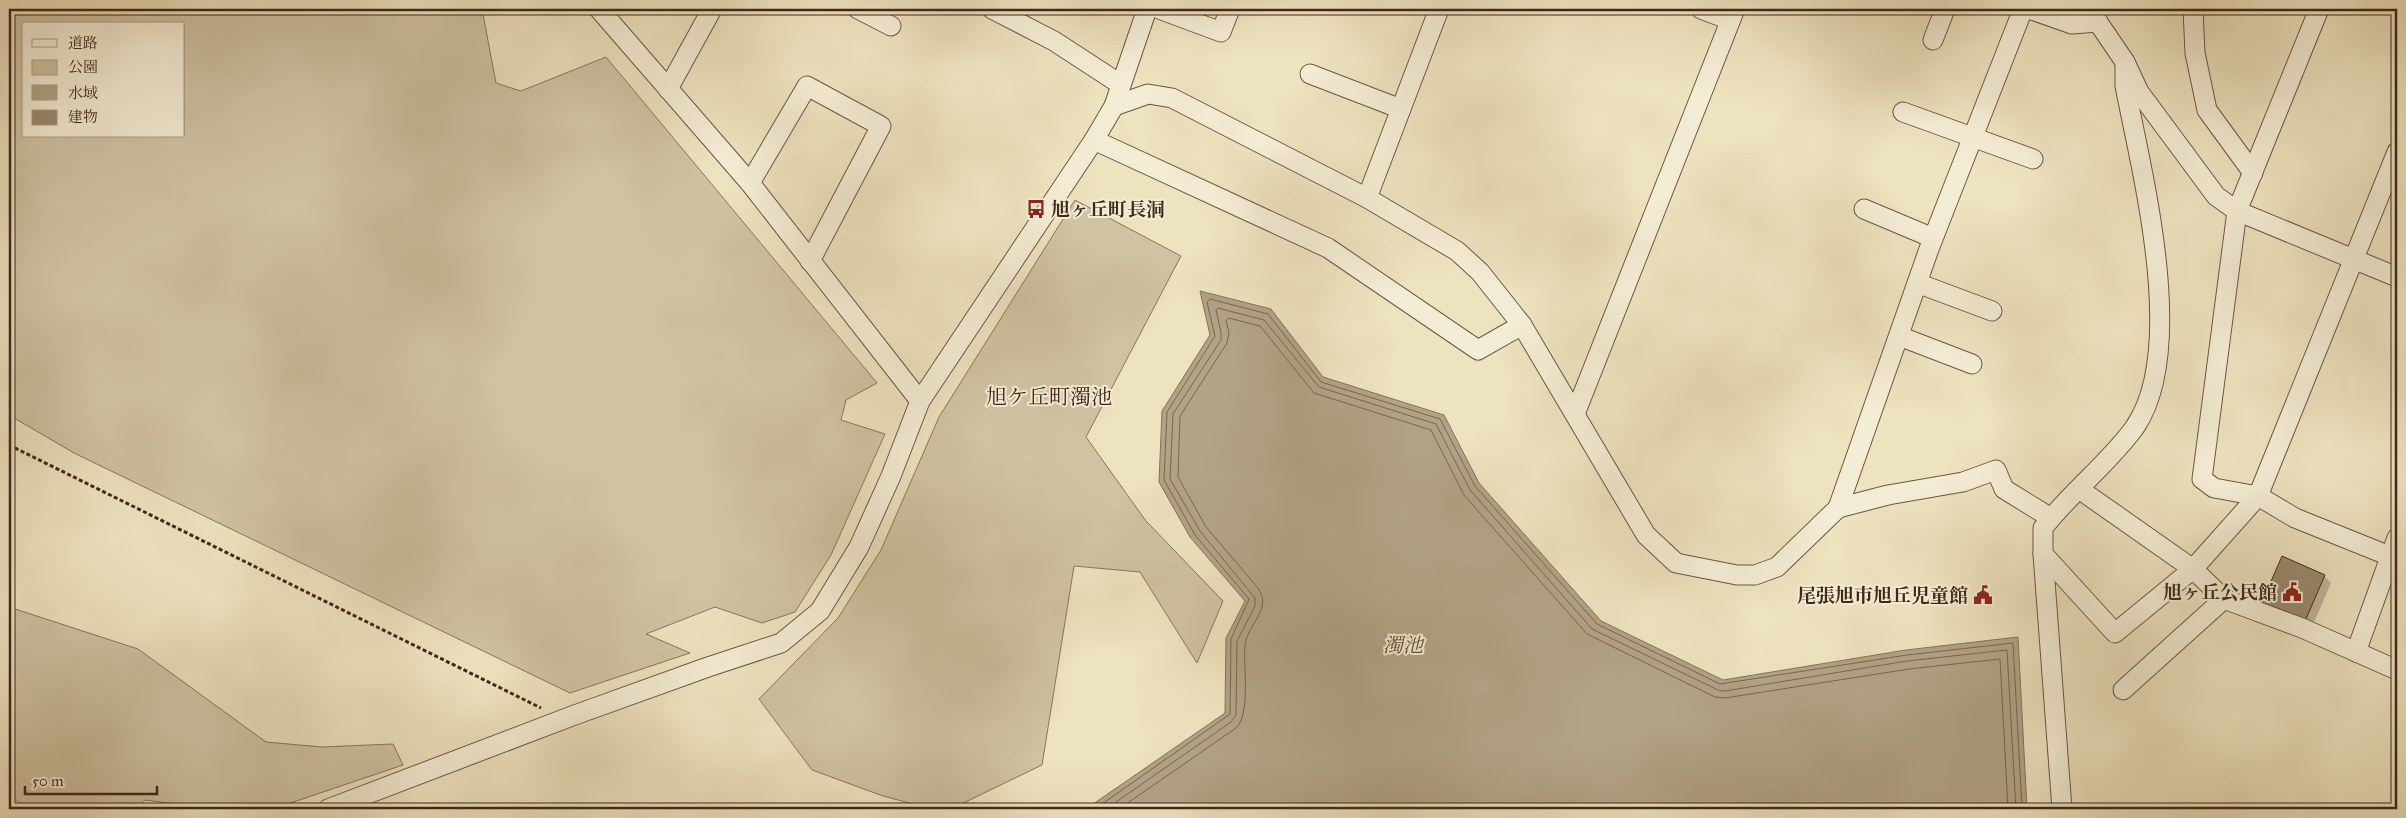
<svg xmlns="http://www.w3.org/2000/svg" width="2406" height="818" viewBox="0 0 2406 818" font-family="'IM FELL Great Primer','Noto Serif JP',serif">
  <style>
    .green { fill: #d0c3a3; stroke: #88765e; fill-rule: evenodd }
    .water { fill: #b2a387; stroke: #84725b }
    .shadow { fill: #0003 }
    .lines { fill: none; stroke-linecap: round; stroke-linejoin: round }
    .shore { stroke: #786650; stroke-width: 1 }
    .building { fill: #9a8970; stroke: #3f281a }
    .minor-casing { stroke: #6b5743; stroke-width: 21 }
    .path { stroke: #3f281a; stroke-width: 3; stroke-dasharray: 4 2.5; stroke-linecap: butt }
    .minor { stroke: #f4edd5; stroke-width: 19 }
    .labels { text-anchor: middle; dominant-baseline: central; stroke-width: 4; stroke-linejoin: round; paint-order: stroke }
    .poi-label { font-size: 19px; font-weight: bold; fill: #3f281a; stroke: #f4edd5; text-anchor: end }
    .water-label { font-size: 20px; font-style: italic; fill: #624d3b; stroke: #f4edd5 }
    .quarter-label { font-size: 21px; fill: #3f281a; stroke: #f4edd5 }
  </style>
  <rect width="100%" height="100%" fill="#eee3bf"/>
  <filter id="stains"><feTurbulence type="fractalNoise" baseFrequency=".004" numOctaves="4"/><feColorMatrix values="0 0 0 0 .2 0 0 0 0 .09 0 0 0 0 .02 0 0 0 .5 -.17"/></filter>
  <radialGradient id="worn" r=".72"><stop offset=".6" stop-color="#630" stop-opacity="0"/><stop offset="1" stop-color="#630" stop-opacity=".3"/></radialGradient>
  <g class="green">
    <path d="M9,9H477L483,14L496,83L521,91L606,57L877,383L846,400L841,420L885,434L831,555L795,612L762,623L715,607L646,634L690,653L570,693L74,453L9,415ZM24,24H184V136H24Z"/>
    <path d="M1075,200L1181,256L1086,437L1146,521L1223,601L1197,663L1140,572L1074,566L1042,765L951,809H932L883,796L812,770L759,699L838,618L881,550L939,417Z"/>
    <path d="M9,607L138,649L266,742L322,747L393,744L403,765L273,809H181L176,804L145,800L137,809H27L9,794Z"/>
  </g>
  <path class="water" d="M1200,291L1271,309L1323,377L1444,415L1479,483L1601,621L1723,680L1906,650L2018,637L2027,809H1086L1225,713L1226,638L1245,601L1190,537L1159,482L1162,411L1210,335Z"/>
  <path class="shadow" d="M2283,558L2324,576L2331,583L2309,634Z"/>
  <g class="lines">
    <g class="shore">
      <path d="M1095,809L1230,714L1231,639L1249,599L1195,535L1164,480L1167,412L1215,336L1207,302L1210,299L1268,314L1321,382L1440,419L1475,486L1597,624L1720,684L1907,655L2013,643L2022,809"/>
      <path d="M1106,809L1231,722L1236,715L1237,641L1255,606V598L1200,531L1170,479L1173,414L1221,340V332L1216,310L1218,308L1264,320L1319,387L1436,424L1470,490L1592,629L1718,690L1725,691L1907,661L2007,650L2016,809"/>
      <path d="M1119,809L1236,728C1251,714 1243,666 1245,645C1247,625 1273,609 1258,588L1206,527L1178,477L1180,416L1227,343L1229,333L1226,321L1229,318L1260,326L1314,393L1431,430L1464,495L1587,634L1715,697L1725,698L1909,669L2000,659L2008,809"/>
    </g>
  </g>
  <path class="building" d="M2282,556L2325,575L2302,628L2259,609Z"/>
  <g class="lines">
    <g class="minor-casing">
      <g id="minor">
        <path d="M599,9L750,183L920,401"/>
        <path d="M858,9L891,26"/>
        <path d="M992,9L1054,41L1120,84"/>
        <path d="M1159,9L1221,32L1230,9"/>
        <path d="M1701,9L1730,20"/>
        <path d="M2029,9L2072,24L2098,22"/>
        <path d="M2089,9L2125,62L2139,92L2216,196L2237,211L2397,277"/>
        <path d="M2193,9L2195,53L2207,110L2253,173"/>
        <path d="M2319,9L2237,211L2202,479L2214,488L2258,496L2295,518L2397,559"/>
        <path d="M1933,40L1945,9"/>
        <path d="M1310,74L1401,109"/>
        <path d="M668,89L712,9"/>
        <path d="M1114,106L1148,94L1172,98L1367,198L1457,251L1480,272L1522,325L1646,535L1676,563L1737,575H1755L1777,567L1838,508L1929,249L2023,9"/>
        <path d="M1903,112L2033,159"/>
        <path d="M1094,140L1328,248L1478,350L1522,325"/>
        <path d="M750,183L807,86L881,126L810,261"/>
        <path d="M1367,198L1439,9"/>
        <path d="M1864,209L1933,238"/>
        <path d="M1917,283L1992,311"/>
        <path d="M1899,336L1972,364"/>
        <path d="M1575,414L1735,9"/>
        <path d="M2079,489L2193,569L2224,599L2302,628L2397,670"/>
        <path d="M1838,508L1888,495L1963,482L1996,470L2004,489L2051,518"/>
        <path d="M2043,554L2115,633L2193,569L2258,496L2397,152"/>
        <path d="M2356,652L2397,538"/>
        <path d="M2123,690L2224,599"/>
        <path d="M328,809L572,716L708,667L781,643L820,611L859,547L891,476L920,401L1094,140L1114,106L1147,9"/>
        <path d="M2062,809L2043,554V528C2070,493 2110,462 2135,427C2188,349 2142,174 2125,86V62"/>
      </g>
    </g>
    <path class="path" d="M9,445L541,708"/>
    <use href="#minor" class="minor"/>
  </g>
  <defs>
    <g id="bus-bare" transform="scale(1.5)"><path d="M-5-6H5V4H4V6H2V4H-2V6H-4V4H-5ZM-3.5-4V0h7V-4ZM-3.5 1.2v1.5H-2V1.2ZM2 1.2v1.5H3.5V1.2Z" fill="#8f2418" stroke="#f4edd5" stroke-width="2.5" paint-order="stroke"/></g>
    <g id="civic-bare" transform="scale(1.5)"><path d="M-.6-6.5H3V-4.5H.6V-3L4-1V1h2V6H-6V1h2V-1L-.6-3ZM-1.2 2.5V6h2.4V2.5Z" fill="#8f2418" stroke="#f4edd5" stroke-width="2.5" paint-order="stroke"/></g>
  </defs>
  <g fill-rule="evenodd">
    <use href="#bus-bare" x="1036" y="209"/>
    <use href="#civic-bare" x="2292" y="592"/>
    <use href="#civic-bare" x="1983" y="595"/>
  </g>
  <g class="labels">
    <g class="poi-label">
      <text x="1051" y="209" text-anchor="start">旭ヶ丘町長洞</text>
      <text x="2277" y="592">旭ヶ丘公民館</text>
      <text x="1968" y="595">尾張旭市旭丘児童館</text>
    </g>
    <g class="water-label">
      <text x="1403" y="645">濁池</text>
    </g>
    <g class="quarter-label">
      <text x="1049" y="397">旭ケ丘町濁池</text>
    </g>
  </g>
  <rect width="2406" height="818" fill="none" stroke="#eee3bf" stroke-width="30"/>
  <rect x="10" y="10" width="2386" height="798" fill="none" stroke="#3f281a" stroke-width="2.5"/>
  <rect x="15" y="15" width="2376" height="788" fill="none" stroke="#3f281a"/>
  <rect x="22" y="22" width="162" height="115" fill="#f4edd5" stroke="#ac9e8a"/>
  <rect x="32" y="39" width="25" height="8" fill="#f4edd5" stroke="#ac9e8a"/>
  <text x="68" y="48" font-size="15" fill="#3f281a">道路</text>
  <rect x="32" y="60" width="25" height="15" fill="#d0c3a3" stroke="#ac9e8a"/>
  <text x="68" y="72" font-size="15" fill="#3f281a">公園</text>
  <rect x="32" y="85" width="25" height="15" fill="#b2a387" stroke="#ac9e8a"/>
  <text x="68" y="98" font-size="15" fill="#3f281a">水域</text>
  <rect x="32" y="110" width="25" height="15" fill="#9a8970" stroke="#ac9e8a"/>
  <text x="68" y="122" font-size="15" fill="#3f281a">建物</text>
  <path d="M25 786v8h132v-8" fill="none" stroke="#3f281a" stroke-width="2.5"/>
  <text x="32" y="786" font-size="15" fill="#3f281a" stroke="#f4edd5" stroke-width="4" paint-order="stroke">50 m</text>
  <rect width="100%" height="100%" filter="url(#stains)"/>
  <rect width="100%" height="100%" fill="url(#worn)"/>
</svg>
